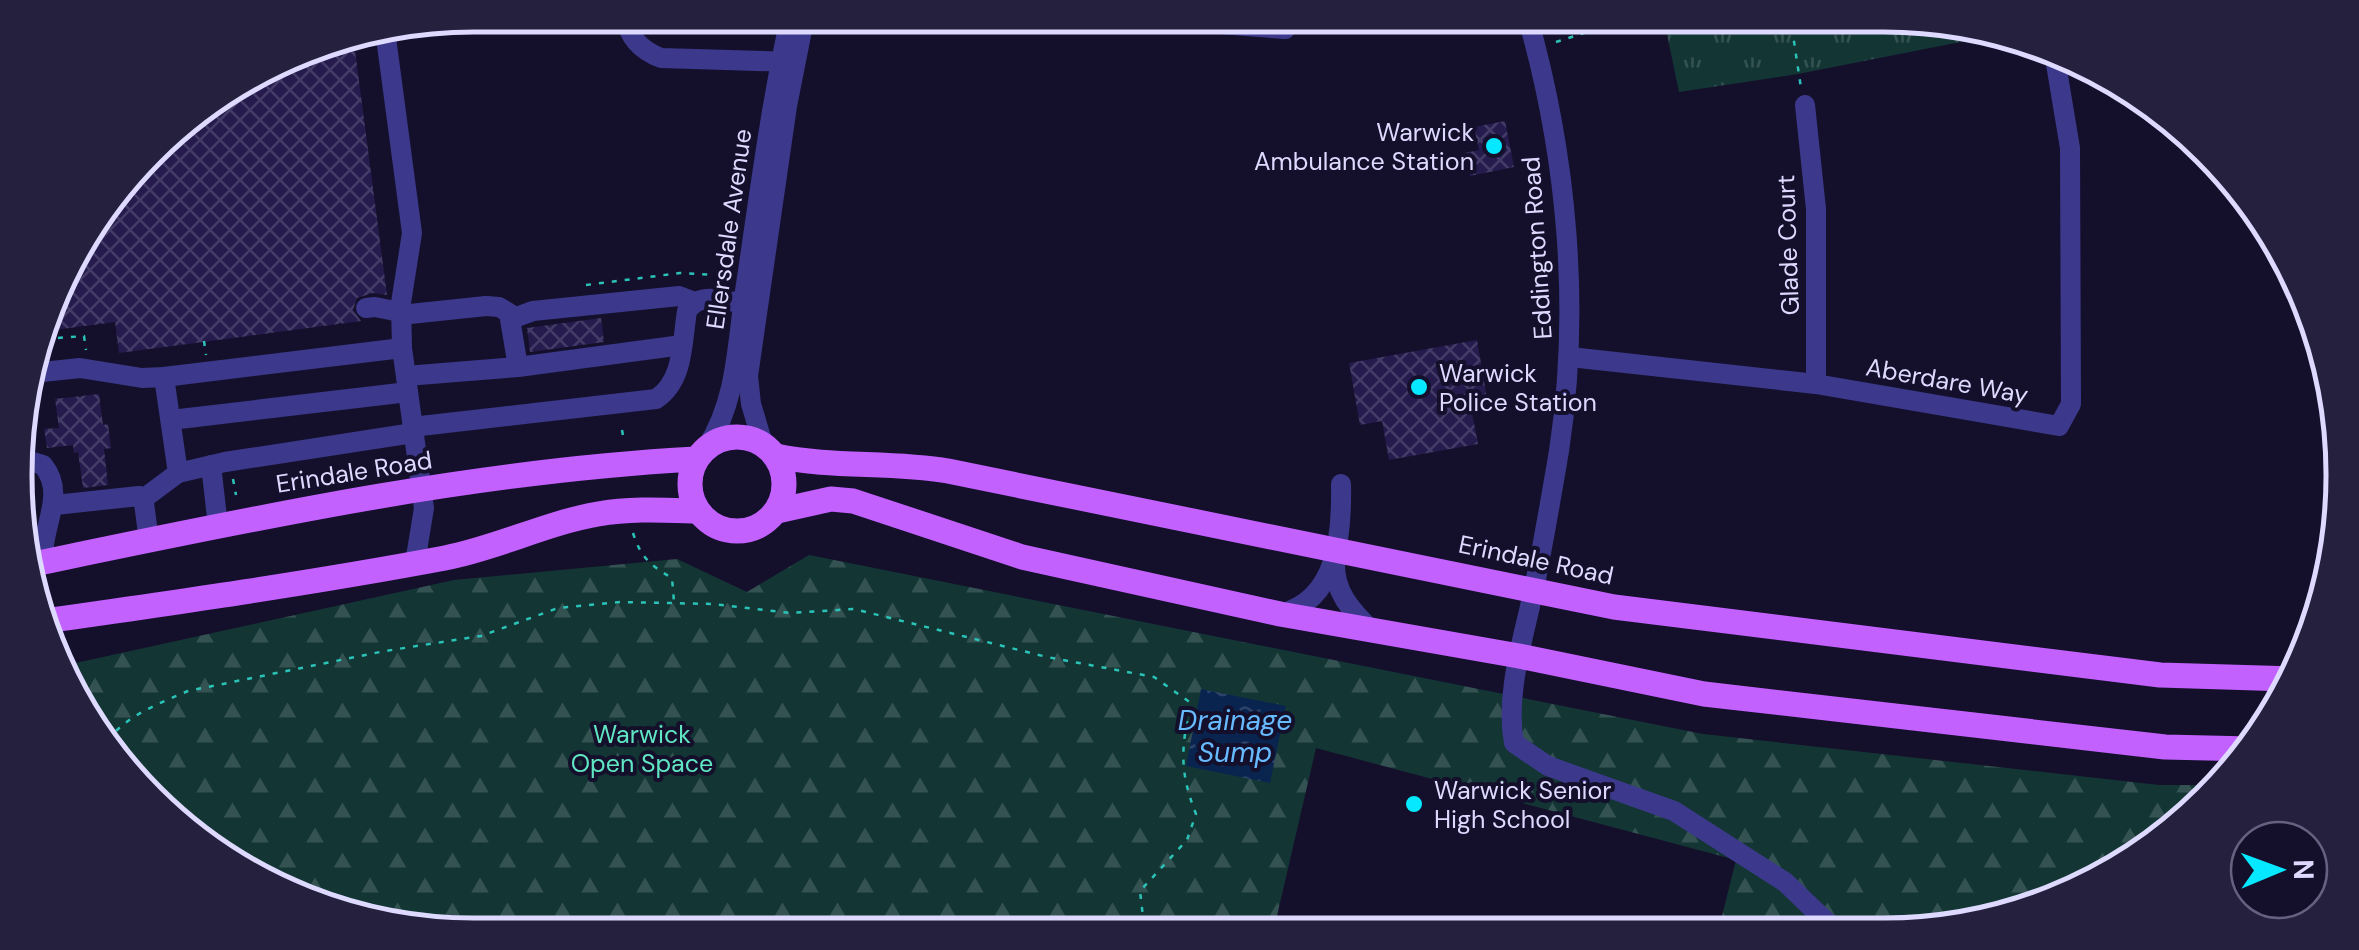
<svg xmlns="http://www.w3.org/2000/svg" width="2359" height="950" viewBox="0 0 2359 950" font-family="'DM Sans',sans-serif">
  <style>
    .grass { fill: url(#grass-tufts) }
    .forest { fill: url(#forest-firs) }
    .water { fill: url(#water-ripples) }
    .building { fill: url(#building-cross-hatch) }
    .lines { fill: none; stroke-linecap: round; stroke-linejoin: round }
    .path { stroke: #2bc3b8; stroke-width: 2.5; stroke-dasharray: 5 8; stroke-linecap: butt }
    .minor { stroke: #3c398c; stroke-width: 20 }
    .major { stroke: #c361ff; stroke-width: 25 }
    .minor-bridge { stroke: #3c398c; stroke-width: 20 }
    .poi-dot { fill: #06e8ff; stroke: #14102c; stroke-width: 4 }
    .labels { text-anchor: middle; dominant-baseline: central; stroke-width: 8; stroke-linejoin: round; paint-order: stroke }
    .poi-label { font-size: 25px; fill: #dedaff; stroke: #14102c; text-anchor: start }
    .street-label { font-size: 25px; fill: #dedaff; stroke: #14102c }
    .park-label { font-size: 25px; fill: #60e6c3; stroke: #14102c }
    .water-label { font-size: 28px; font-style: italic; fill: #68baff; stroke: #14102c }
    .rim { fill: none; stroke: #dedaff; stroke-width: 5 }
  </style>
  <defs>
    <pattern id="grass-tufts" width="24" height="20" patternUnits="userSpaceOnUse" patternTransform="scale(2.5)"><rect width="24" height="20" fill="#133634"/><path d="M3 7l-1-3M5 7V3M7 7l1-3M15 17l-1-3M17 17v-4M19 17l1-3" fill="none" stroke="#355252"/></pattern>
    <pattern id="forest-firs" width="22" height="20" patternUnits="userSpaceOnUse" patternTransform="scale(2.5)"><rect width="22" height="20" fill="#133634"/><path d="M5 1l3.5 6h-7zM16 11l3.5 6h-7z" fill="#355252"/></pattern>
    <pattern id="water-ripples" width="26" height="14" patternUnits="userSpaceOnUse" patternTransform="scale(2.5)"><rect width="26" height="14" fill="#0a2450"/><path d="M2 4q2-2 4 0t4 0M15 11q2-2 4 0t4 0" fill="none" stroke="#2d436a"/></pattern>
    <pattern id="building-cross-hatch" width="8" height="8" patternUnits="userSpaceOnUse" patternTransform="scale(2.5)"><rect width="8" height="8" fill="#251b4d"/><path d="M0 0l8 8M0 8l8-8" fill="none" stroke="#443c68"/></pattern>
  </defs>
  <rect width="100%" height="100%" fill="#14102c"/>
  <path class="grass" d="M1663,15H1884L2001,34L1798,74L1679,92Z"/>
  <path class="forest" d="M809,555L1703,734L2159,785H2218L2187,821L2087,888L1945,931L1718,932L1736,860L1316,748L1273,933L475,935L328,911L195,840L77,705L62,666L454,580L677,559L747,592Z"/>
  <path class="water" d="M1201,689L1286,706L1270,783L1186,766Z"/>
  <g class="building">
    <path d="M353,35L387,295L373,293L357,298L353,310L361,321L119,353L115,322L47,331L76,246L172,129L327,40Z"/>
    <path d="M1505,121L1514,167L1470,176L1465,153L1479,150L1474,127Z"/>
    <path d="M601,318L604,342L530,352L527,328Z"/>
    <path d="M1477,340L1489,410L1472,413L1478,444L1389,460L1382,421L1360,425L1349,363Z"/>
    <path d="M99,394L103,425L108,424L111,448L104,449L108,485L83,488L78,452L74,453L73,445L47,448L44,429L59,428L55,399Z"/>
  </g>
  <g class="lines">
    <g class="path">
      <path d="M1790,15L1801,88"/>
      <path d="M1556,42L1641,15"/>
      <path d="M586,285L680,273L719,275V278"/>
      <path d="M45,339L84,336L86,350"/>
      <path d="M204,341L206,355"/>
      <path d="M622,430L624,441"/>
      <path d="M233,479L236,495"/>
      <path d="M633,533C641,558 650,565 672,578L674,602"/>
      <path d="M108,741C123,717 162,702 188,691L385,651L481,636L558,608L620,602L713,604L790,613L854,609L1047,657L1154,677L1191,703C1181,747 1179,771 1196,814L1187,840L1140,891L1143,917L1132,933"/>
    </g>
    <g class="minor">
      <path d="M624,15C629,37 640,50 661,58L793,62"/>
      <path d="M1101,15L1285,29L1294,15"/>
      <path d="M1527,15C1567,155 1581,307 1559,451C1551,498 1543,546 1533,593C1523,640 1505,695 1514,743L1548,766L1674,811L1785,882L1836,931"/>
      <path d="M385,30L412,233L401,303L402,348"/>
      <path d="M1805,105L1816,209V384"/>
      <path d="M486,306L499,307L509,313L518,367"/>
      <path d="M511,319L533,311L679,296L695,302"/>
      <path d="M1570,357L1816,384L2059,426L2071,404L2070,148L2054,52"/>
      <path d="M33,373L80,368L142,378L164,377L402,348L424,508L415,563"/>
      <path d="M406,376L518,367L682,345"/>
      <path d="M164,377L178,473"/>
      <path d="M171,420L408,392"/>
      <path d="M412,427L656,399C684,381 682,342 687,311C700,291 723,301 743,303"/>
      <path d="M763,444L751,404L748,376L787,106L805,15"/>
      <path d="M707,447C737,400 737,345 745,291C759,199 770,106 791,15"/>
      <path d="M20,458L43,465C68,496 39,528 44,562"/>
      <path d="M211,465L218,526"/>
      <path d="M143,499L178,473L225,462L413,433"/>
      <path d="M55,505L139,496L144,503L149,541"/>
      <path d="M1335,563C1334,592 1351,610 1371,630"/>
      <path d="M1280,614C1338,600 1342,534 1341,484"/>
    </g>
    <g class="major">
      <circle cx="737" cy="484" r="47"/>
      <path d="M776,456C832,468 891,461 948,471L1614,607L2160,675L2292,679"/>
      <path d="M777,511L831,499L853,501L1022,557L1280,614L1519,656L1704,694L2165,747L2251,749"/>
      <path d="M24,566C245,520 470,471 696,459"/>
      <path d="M45,621C178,602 312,583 445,558C497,548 546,523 598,514C631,508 664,510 697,511"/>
    </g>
    <path class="minor-bridge" d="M366,308L375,307L410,314L486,306"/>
  </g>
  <g class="poi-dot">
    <circle cx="1494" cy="146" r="10"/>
    <circle cx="1419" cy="387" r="10"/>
    <circle cx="1414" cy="804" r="10"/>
  </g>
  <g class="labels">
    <g class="poi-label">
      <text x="1474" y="132" text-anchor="end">Warwick<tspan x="1474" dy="29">Ambulance Station</tspan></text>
      <text x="1439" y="373">Warwick<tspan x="1439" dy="29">Police Station</tspan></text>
      <text x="1434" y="790">Warwick Senior<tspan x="1434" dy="29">High School</tspan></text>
    </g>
    <g class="street-label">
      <text transform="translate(729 229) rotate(-82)">Ellersdale Avenue</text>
      <text transform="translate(1788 245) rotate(-92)">Glade Court</text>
      <text transform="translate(1537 248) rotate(-94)">Eddington Road</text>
      <text transform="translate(1947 381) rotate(10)">Aberdare Way</text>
      <text transform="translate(354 472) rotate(-9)">Erindale Road</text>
      <text transform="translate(1536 560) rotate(12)">Erindale Road</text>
    </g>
    <g class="park-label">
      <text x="642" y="734">Warwick<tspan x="642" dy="29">Open Space</tspan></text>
    </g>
    <g class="water-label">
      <text x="1235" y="720">Drainage<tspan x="1235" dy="32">Sump</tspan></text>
    </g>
  </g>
  <path d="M0 0H2359V950H0ZM474 32H1884A442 442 0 0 1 2326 474V476A442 442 0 0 1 1884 918H474A442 442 0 0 1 32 476V474A442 442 0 0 1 474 32Z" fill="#24203d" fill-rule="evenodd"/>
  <path class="rim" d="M474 32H1884A442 442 0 0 1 2326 474V476A442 442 0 0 1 1884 918H474A442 442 0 0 1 32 476V474A442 442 0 0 1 474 32Z"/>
  <g transform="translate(2279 870) rotate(89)"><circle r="48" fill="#14102c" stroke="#656180" stroke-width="2.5"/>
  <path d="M0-8L18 38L0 25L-18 38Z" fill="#06e8ff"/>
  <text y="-15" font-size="28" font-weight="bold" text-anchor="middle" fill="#dedaff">N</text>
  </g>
</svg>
